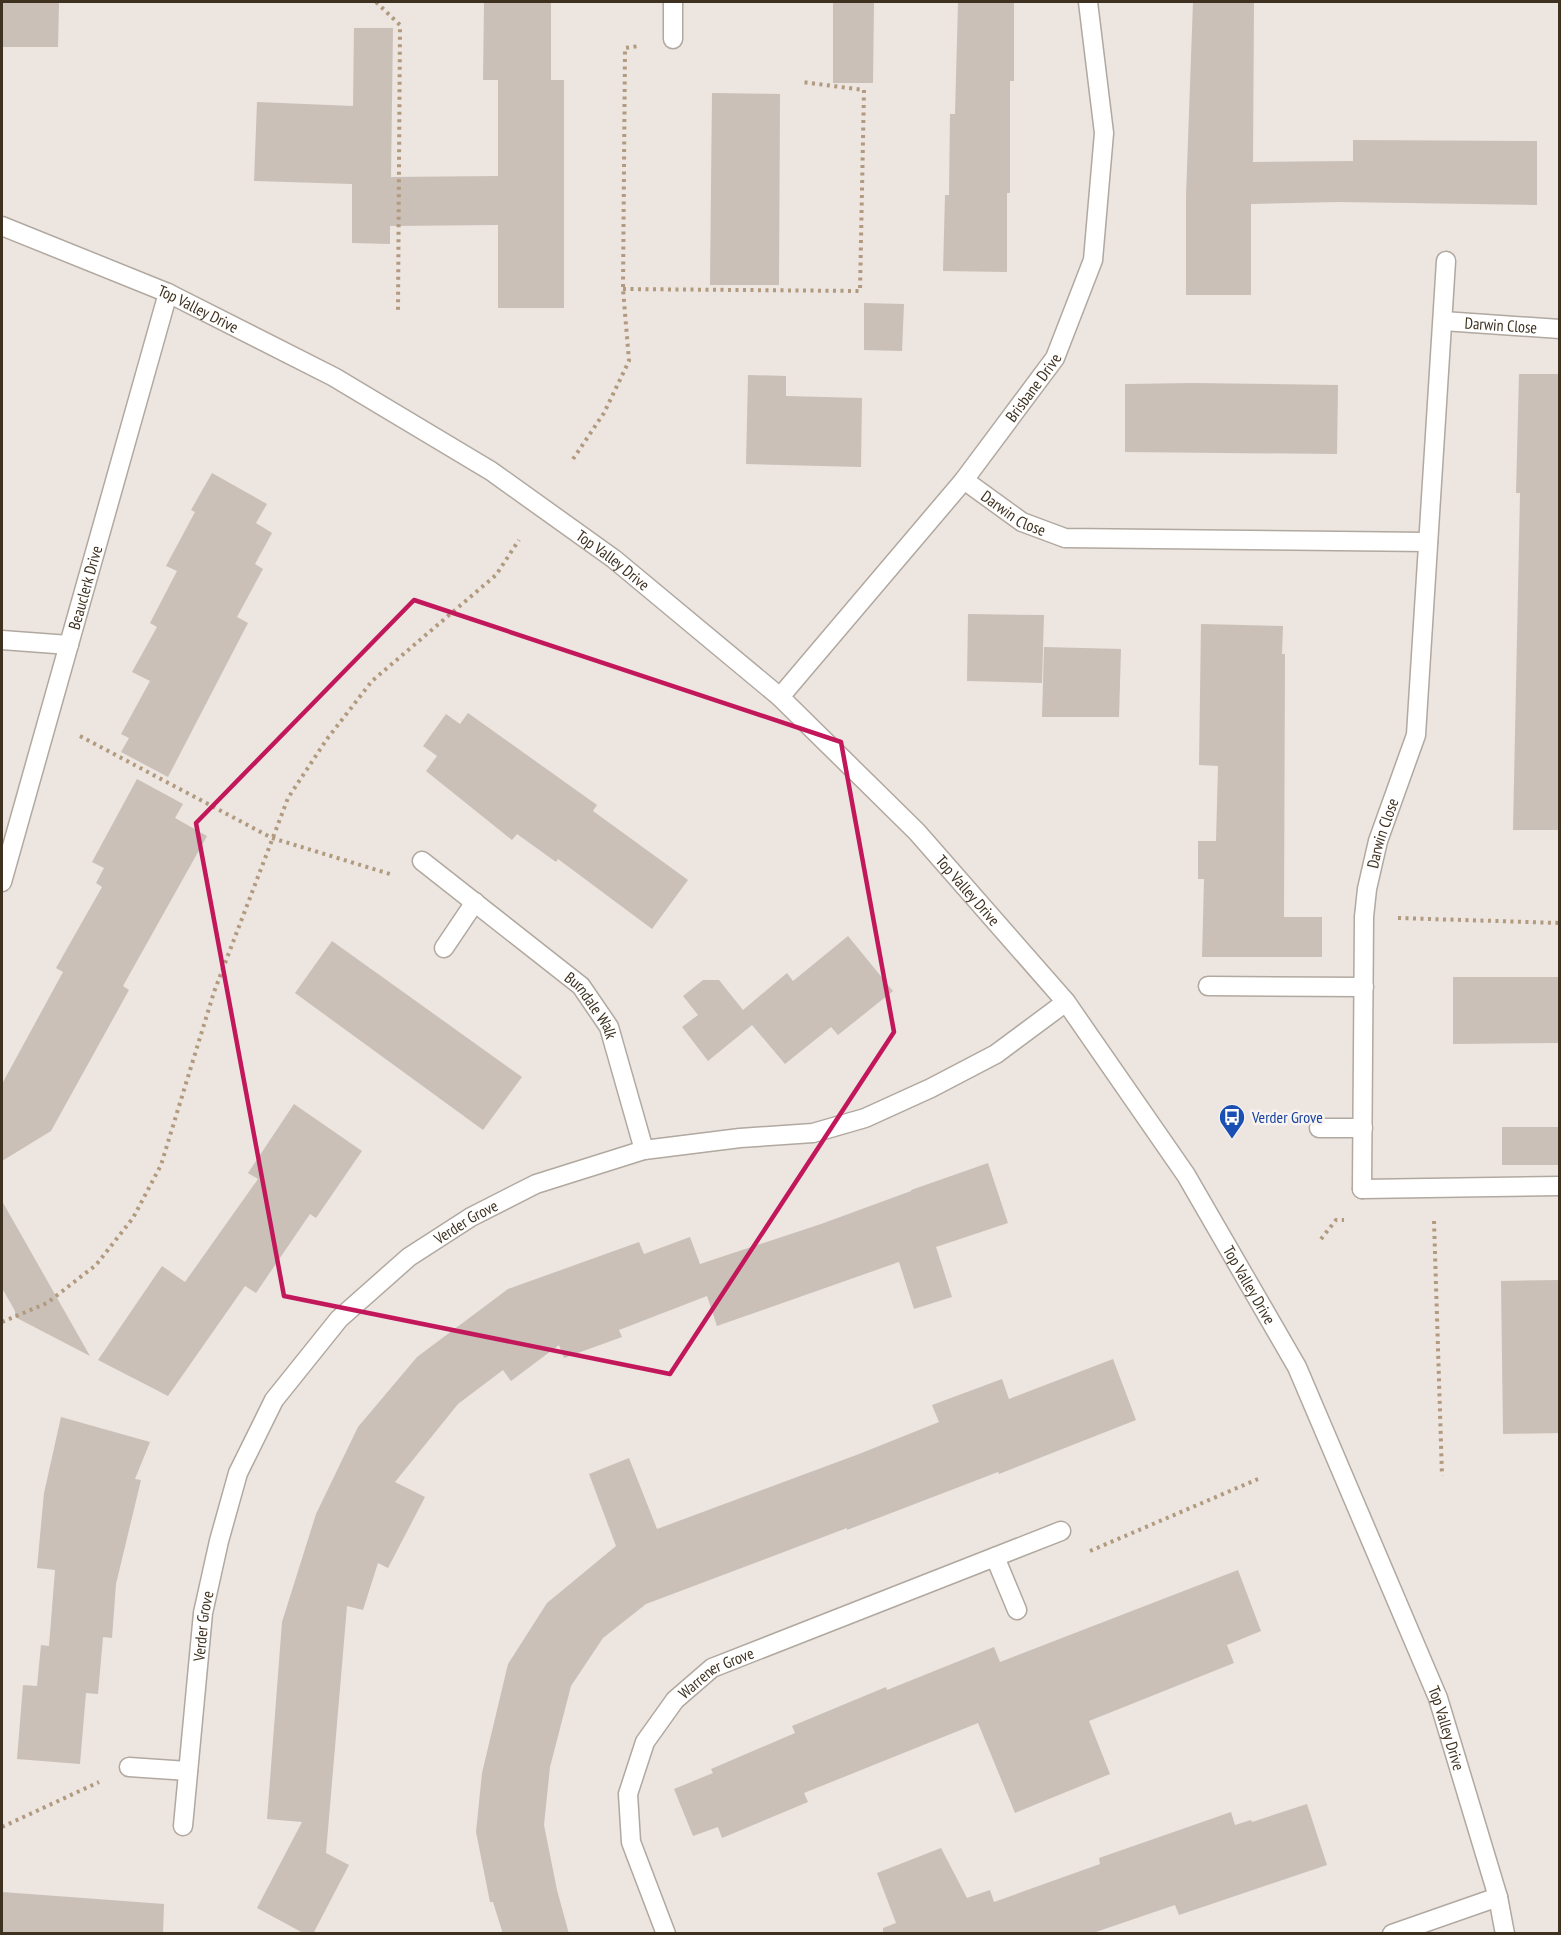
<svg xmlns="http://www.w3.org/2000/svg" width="1561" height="1935" viewBox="0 0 1561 1935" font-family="'PT Sans Narrow',sans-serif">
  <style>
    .building { fill: #cac0b8 }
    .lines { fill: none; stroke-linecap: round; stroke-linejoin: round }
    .service-casing { stroke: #b1a89f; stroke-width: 21 }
    .minor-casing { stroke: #b1a89f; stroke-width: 21 }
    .tertiary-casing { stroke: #b1a89f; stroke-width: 21 }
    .path { stroke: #b29a7e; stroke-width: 4; stroke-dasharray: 3 4.5; stroke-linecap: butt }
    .service { stroke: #fff; stroke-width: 18 }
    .minor { stroke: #fff; stroke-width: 18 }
    .tertiary { stroke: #fff; stroke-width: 18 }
    .marked { fill: none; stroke: #c2185b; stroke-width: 4.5; stroke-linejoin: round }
    .labels { text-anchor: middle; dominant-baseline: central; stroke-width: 5; stroke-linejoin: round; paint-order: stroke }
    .street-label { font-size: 16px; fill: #3e3120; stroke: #f8f3f1 }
    .transit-label { font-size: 16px; fill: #164399; stroke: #f8f3f1; text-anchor: start }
  </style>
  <rect width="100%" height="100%" fill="#ece5e0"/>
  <g class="building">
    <path d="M2,2H59L58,47H2Z"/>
    <path d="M484,2H551V80H564V308H498V225L390,226V244L352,243V184L254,181L257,102L353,106L354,28H393L391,177L498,176V80H483Z"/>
    <path d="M833,2H874L873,83H833Z"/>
    <path d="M958,2H1014V81H1010V193H1007V272L943,271L945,195H949L950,114H955Z"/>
    <path d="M1193,2H1254L1253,162L1353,161V140L1537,141V205L1337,202L1251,204V295H1186V195Z"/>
    <path d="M712,93L780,94L779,285H710Z"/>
    <path d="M864,303L904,304L902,351L864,350Z"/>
    <path d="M1519,374H1560V830H1513L1520,493H1516Z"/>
    <path d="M748,375L786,376V396L862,398L861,467L746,464Z"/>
    <path d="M1193,383L1338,385L1337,454L1125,452V384Z"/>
    <path d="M212,473L267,504L256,523L272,533L255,564L263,569L237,617L248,623L168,777L121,752L129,738L121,734L150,681L132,672L157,627L150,623L177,571L166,566L195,512L191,510Z"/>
    <path d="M968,614L1044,615L1042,683L967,681Z"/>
    <path d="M1201,624L1283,626L1282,654H1285L1284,917H1322V957H1202L1204,879H1198V841H1216L1218,766L1199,765Z"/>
    <path d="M1044,647L1121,649L1119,717H1042Z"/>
    <path d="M468,713L597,805L593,811L688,880L652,929L558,859L556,862L517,834L512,840L426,771L437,756L423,746L446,714L460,724Z"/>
    <path d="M137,779L183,804L175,818L207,836L123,986L129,990L51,1131L2,1161V1084L63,972L56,968L102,887L96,883L104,868L92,862Z"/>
    <path d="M848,936L893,991L838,1035L831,1027L785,1064L752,1025L708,1061L682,1027L698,1015L683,996L703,980H719L743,1010L787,973L793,981Z"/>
    <path d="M332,941L522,1077L483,1130L295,993Z"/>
    <path d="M1453,977H1560V1043L1453,1044Z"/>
    <path d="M294,1104L362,1151L316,1218L310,1214L256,1293L245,1286L168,1396L98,1360L162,1266L185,1282L258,1179L248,1173Z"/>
    <rect x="1502" y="1127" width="58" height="38"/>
    <path d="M988,1163L1008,1223L936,1247L952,1297L914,1309L899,1262L717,1326L707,1296L619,1330L622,1337L564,1358L559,1345L511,1381L503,1370L458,1404L395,1482L425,1497L388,1568L378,1563L363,1610L347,1606L326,1853L349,1865L313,1934H305L257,1908L302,1822L267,1819L282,1622L316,1514L358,1427L417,1357L508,1289L639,1242L644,1254L690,1237L700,1264L821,1224L911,1191V1190Z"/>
    <path d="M2,1201L90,1356L15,1317V1311L2,1288Z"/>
    <path d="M1560,1280V1433L1503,1434L1501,1281Z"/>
    <path d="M1113,1359L1136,1420L999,1474L998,1472L847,1530V1528L646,1604L603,1638L571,1686L550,1767L544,1825L557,1890L569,1934H503L493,1902H490L476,1832L482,1773L508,1664L547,1603L616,1546L589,1474L629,1458L657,1529L859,1454L939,1422L932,1405L1002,1379L1009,1399Z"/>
    <path d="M61,1417L150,1442L135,1479L141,1480L116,1584L112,1638L103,1637L98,1694L86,1693L80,1764L17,1759L23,1685L37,1686L41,1645L49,1646L55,1570L37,1568L44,1493Z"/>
    <path d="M1238,1570L1261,1631L1227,1645L1234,1663L1089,1721L1110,1774L1015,1813L978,1723L804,1793L808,1802L722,1838L718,1827L693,1836L674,1789L713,1773L711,1769L795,1733L792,1726L886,1687L887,1690L994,1647L1000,1662Z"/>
    <path d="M1307,1804L1327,1865L1179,1915L1175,1905L1090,1934H883V1928L896,1923L877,1873L941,1848L967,1898L990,1890L994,1902L1100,1864L1099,1858L1231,1812L1235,1825L1251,1820L1252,1822Z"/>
    <path d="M2,1892L164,1904L163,1934H2Z"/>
  </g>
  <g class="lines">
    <g class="service-casing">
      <g id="service">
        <path d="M1208,986L1364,987"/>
        <path d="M1362,1189L1560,1186"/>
      </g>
    </g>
    <g class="minor-casing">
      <g id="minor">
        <path d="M673,2V39"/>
        <path id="s1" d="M1443,321L1560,329"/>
        <path id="s2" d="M964,480L1022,522L1065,538L1428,542"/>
        <path d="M2,640L69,645"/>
        <path id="s3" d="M780,697L964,480L1055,358L1093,260L1104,133L1088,2"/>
        <path id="s4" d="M422,861L581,986L609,1027L644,1150"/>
        <path id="s5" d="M2,882L168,293"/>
        <path d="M444,948L475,902"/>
        <path d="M1319,1128H1363"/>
        <path id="s6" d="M1362,1189L1364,917L1367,889L1378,841L1416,735L1446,261"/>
        <path d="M995,1557L1017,1610"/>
        <path d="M129,1767L188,1771"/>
        <path id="s7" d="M183,1826L203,1613L219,1541L238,1473L274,1400L339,1319L409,1257L471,1217L536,1184L644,1150L740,1138L813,1133L865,1118L931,1088L996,1054L1066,1002"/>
        <path id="s8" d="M666,1934L631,1842L628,1794L645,1742L675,1700L712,1668L1061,1531"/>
        <path d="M1392,1934L1498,1897"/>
      </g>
    </g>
    <g class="tertiary-casing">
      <g id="tertiary">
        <path id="s9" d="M2,226L168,293L334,377L491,471L614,559L780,697L917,832L1066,1002L1186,1175L1297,1367L1438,1698L1498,1897L1505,1934"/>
      </g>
    </g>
    <g class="path">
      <path d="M376,2L400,25L398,310"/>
      <path d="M623,289L860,291L864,90L802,82"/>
      <path d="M573,459L604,413L629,361L623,289L625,48L639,46"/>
      <path d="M80,736L272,838L390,874"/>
      <path d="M1398,918L1560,923"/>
      <path d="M1434,1221L1442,1476"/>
      <path d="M1321,1239L1336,1220H1344"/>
      <path d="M2,1322L47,1303L96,1265L133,1218L161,1165L214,992L288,798L327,739L372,681L496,575L519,540"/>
      <path d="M1090,1551L1258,1479"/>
      <path d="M2,1827L99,1782"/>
    </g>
    <use href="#service" class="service"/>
    <use href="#minor" class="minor"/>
    <use href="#tertiary" class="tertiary"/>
  </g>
  <path class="marked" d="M414,600L841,742L894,1032L670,1374L284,1296L196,823Z"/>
  <defs>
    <g id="bus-pin" transform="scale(1.35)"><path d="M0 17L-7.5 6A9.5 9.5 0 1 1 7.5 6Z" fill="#1a4fb4" stroke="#f8f3f1"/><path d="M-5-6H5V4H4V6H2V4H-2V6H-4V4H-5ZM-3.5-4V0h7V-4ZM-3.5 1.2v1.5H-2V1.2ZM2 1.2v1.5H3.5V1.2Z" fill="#fff"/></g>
  </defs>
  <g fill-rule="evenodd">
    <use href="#bus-pin" x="1232" y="1117"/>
  </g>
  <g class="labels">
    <g class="street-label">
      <text stroke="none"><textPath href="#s9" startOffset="213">Top Valley Drive</textPath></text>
      <text stroke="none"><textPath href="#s1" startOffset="58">Darwin Close</textPath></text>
      <text stroke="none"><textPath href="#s3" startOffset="400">Brisbane Drive</textPath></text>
      <text stroke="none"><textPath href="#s2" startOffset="60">Darwin Close</textPath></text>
      <text stroke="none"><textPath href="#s9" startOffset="699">Top Valley Drive</textPath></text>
      <text stroke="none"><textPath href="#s5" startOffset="306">Beauclerk Drive</textPath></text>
      <text stroke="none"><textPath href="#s6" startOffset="358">Darwin Close</textPath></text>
      <text stroke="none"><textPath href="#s9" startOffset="1185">Top Valley Drive</textPath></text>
      <text stroke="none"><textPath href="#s4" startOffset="224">Burndale Walk</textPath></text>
      <text stroke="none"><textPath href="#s7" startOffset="704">Verder Grove</textPath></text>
      <text stroke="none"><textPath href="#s9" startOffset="1671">Top Valley Drive</textPath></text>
      <text stroke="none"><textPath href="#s7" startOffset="201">Verder Grove</textPath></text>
      <text stroke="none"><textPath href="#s8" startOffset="303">Warrener Grove</textPath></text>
      <text stroke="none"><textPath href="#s9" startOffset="2157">Top Valley Drive</textPath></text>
    </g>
    <g class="transit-label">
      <text x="1252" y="1117">Verder Grove</text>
    </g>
  </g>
  <rect width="1561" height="1935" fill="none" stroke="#3e3120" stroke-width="6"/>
</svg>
